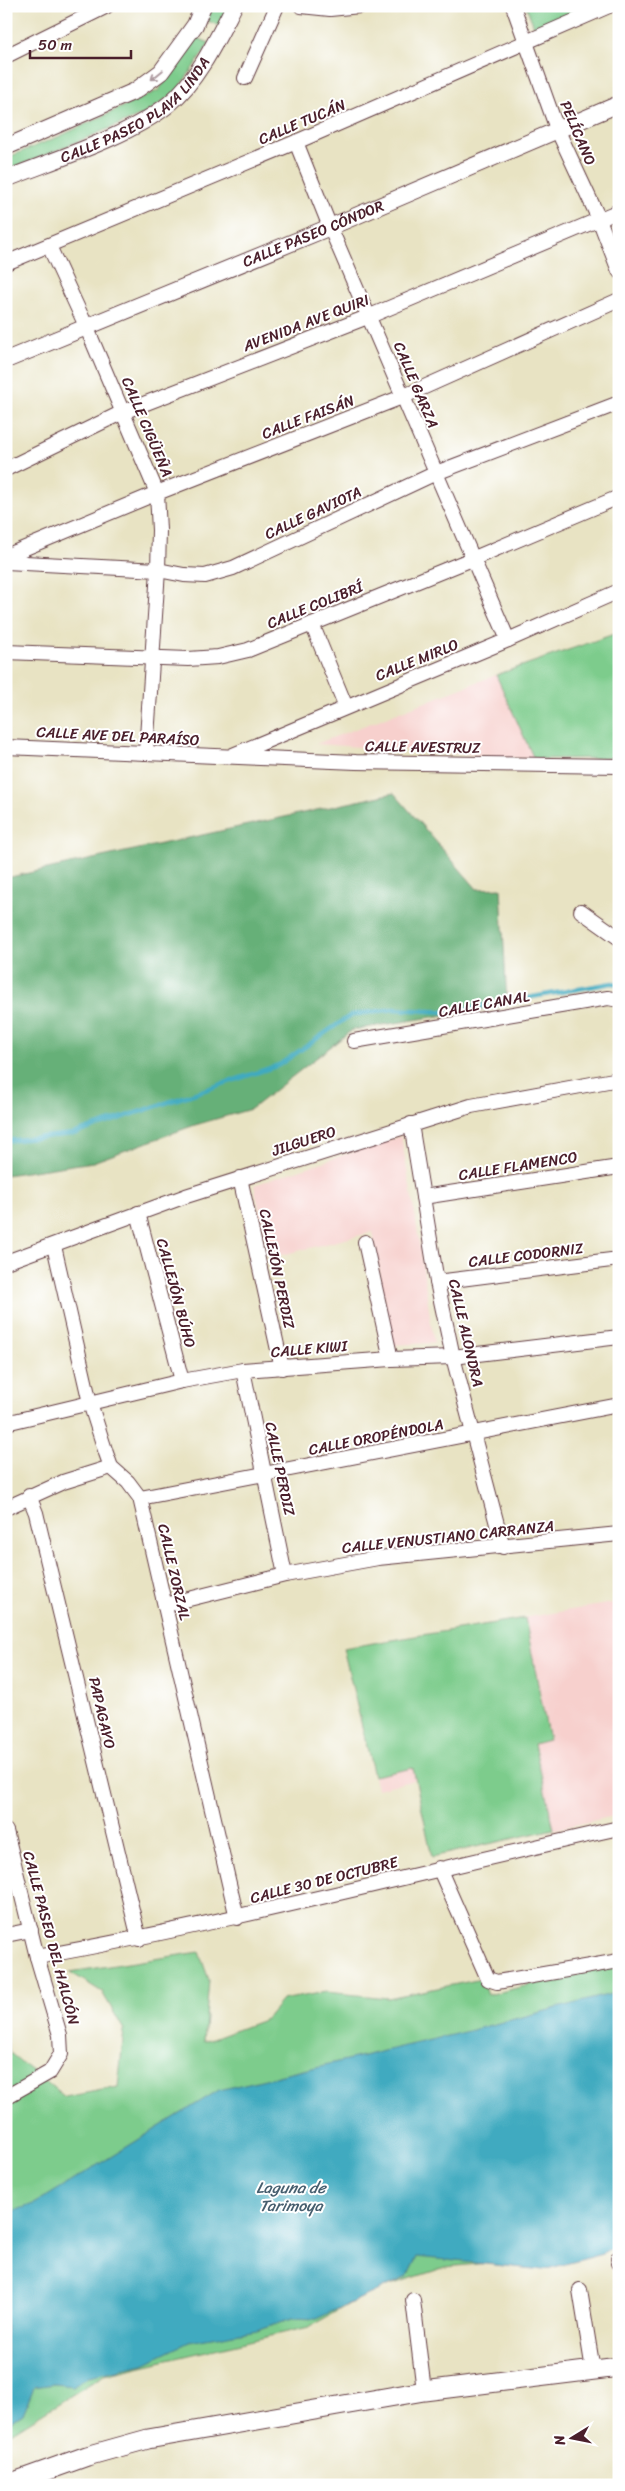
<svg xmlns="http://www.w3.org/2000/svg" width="625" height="2491" viewBox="0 0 625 2491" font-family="Sriracha,sans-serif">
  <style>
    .built { fill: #f7d0cd }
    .green { fill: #7dcc8c; stroke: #64765c }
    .forest { fill: #66b078; stroke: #586852 }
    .water { fill: #40aac0; stroke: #456476 }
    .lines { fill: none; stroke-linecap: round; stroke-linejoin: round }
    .stream { stroke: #40aac0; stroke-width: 4.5 }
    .minor-casing { stroke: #623c42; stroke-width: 16 }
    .tertiary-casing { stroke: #623c42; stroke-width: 18 }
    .secondary-casing { stroke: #623c42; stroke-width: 21 }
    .minor { stroke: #fff; stroke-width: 14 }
    .tertiary { stroke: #fff; stroke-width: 16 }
    .secondary { stroke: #fff; stroke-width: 19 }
    .oneway { stroke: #ae9aa0 }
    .labels { text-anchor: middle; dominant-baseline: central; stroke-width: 4; stroke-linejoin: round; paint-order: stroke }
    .street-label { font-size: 15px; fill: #4a1f2b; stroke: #fff }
    .water-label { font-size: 16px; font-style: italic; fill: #465e6e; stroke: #fff }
  </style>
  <rect width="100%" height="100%" fill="#fff"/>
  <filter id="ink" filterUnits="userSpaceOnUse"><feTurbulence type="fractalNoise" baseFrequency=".02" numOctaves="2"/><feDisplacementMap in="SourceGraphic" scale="10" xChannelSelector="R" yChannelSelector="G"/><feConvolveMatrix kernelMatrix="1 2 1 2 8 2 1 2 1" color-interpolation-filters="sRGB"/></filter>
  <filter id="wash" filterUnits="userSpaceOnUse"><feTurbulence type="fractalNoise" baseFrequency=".0096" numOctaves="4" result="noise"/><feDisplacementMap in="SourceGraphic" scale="20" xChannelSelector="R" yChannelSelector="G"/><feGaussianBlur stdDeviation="1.12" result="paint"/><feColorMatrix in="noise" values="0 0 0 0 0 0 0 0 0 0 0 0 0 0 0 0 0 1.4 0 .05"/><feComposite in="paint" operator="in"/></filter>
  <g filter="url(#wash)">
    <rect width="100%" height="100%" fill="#e8e3c3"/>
    <g class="built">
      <path d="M496,675L534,759L316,744Z"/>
      <path d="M401,1136L416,1221L434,1343L392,1345L373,1232L270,1258L254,1185Z"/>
      <path d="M619,1602V1815L432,1857L415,1780L377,1789L343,1648Z"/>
    </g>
    <g class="green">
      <path d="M210,6H231L221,27L204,19Z"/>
      <path d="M526,6H589L535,29Z"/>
      <path d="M194,37L210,43L177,91L147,113L6,171V158L60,136L159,90Z"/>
      <path d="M617,633L619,638V758L534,759L496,675Z"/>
      <path d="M525,1618L549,1740L534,1744L554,1829L432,1857L413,1768L374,1776L343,1648Z"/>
      <path d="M199,1952L209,1980L204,2042L266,2019L282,2000L326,1992L388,1998L482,1979L488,1995L619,1963V2246L575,2255L446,2267L372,2291L309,2327L104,2375L6,2436V2039L10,2053L65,2097L118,2087L124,2030L102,1992L70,1972Z"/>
    </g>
    <path class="forest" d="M394,793L477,889L501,888L507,1005L352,1030L251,1109L195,1125L93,1162L6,1175V878Z"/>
    <path class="water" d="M619,1992V2244L603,2254L543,2270L417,2257L407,2277L316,2319L292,2318L257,2330L189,2342L144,2364L89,2376L72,2386L55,2384L34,2387L23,2414L6,2425V2214L36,2203L219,2090L464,2032Z"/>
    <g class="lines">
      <path class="stream" d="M6,1141L73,1134L279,1065L351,1015L394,1009L447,1012L612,983L619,984"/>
    </g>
  </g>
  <g filter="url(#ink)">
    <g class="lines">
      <g class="minor-casing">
        <g id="minor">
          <path d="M301,6L330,9L360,6"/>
          <path d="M513,6L557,129L599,219L619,271"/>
          <path d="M6,56L107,6"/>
          <path d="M245,78L277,6"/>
          <path d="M296,142L330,227L508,640"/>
          <path d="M49,246L86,326L157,493L159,530L158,570L146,753"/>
          <path d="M6,263L296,142L609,6"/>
          <path d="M6,469L123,412L370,316L619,211"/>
          <path d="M6,556L157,493L402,397L619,300"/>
          <path d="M6,562L158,570L184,575L205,576L233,568L436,473L619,403"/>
          <path d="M312,624L346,707"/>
          <path d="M6,652L188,659L218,657L248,650L472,559L619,497"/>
          <path d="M6,747L356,762L619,766"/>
          <path d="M233,755L508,640L619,591"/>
          <path d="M581,911L619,938"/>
          <path d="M354,1041L608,998L619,1000"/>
          <path d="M411,1124L437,1282L453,1357L503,1547"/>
          <path d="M240,1178L282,1368"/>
          <path d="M423,1197L619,1167"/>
          <path d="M138,1213L182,1381"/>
          <path d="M365,1242L391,1359"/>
          <path d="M54,1246L90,1403L106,1453L111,1467L128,1482L140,1498L237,1918"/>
          <path d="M6,1262L186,1196L471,1106L619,1079"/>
          <path d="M437,1282L619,1259"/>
          <path d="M243,1370L285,1575"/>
          <path d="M6,1423L182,1381L243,1370L391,1359L453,1357L619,1337"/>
          <path d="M29,1496L36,1513L139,1939"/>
          <path d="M140,1498L619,1405"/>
          <path d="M6,1508L63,1482L111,1467"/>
          <path d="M165,1605L285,1575L378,1558L619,1534"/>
          <path d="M6,1831L37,1957L60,2035L61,2054L50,2072L6,2097"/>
          <path d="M439,1868L488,1979L497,1982L619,1961"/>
          <path d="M6,1935L31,1930"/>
          <path d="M37,1957C233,1922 425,1871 619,1828"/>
          <path d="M618,2258L619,2263"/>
          <path d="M580,2290L593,2370"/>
          <path d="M413,2300L424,2391"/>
        </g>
      </g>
      <g class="tertiary-casing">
        <g id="tertiary">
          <path d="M6,147L135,91L161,72L195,25L203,6"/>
          <path id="s1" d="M6,179C56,159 128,137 169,104C198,80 217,39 234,6"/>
          <path id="s2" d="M6,360L330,227L619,104"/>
        </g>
      </g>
      <g class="secondary-casing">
        <path id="secondary" d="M6,2485L87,2456L148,2439L424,2391L619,2367"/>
      </g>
      <use href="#minor" class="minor"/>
      <use href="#tertiary" class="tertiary"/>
      <use href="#secondary" class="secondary"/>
    </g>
    <defs><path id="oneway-shaft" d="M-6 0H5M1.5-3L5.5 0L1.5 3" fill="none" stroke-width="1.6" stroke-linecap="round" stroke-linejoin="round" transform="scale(1.25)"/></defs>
    <use class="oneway" href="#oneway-shaft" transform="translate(157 75) rotate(141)"/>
  </g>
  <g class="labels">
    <g class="street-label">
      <text stroke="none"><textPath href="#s1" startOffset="149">CALLE PASEO PLAYA LINDA</textPath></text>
      <text transform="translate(302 122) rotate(-23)">CALLE TUCÁN</text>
      <text transform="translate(578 133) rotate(67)">PELÍCANO</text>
      <text stroke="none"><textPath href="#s2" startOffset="332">CALLE PASEO CÓNDOR</textPath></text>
      <text transform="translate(306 323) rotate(-21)">AVENIDA AVE QUIRI</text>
      <text transform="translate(416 385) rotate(67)">CALLE GARZA</text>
      <text transform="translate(308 417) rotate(-21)">CALLE FAISÁN</text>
      <text transform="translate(147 427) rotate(67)">CALLE CIGÜEÑA</text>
      <text transform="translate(313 513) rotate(-25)">CALLE GAVIOTA</text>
      <text transform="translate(315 605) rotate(-22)">CALLE COLIBRÍ</text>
      <text transform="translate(417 660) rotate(-22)">CALLE MIRLO</text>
      <text transform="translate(118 736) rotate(3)">CALLE AVE DEL PARAÍSO</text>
      <text transform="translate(423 747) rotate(1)">CALLE AVESTRUZ</text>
      <text transform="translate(484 1004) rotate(-10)">CALLE CANAL</text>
      <text transform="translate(304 1141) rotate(-18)">JILGUERO</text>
      <text transform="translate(518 1166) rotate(-9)">CALLE FLAMENCO</text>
      <text transform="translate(526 1255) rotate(-7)">CALLE CODORNIZ</text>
      <text transform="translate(277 1269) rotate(78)">CALLEJÓN PERDIZ</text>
      <text transform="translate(176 1293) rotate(75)">CALLEJÓN BÚHO</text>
      <text transform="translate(466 1333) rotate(77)">CALLE ALONDRA</text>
      <text transform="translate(309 1349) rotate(-5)">CALLE KIWI</text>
      <text transform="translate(376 1437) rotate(-11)">CALLE OROPÉNDOLA</text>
      <text transform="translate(280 1469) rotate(78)">CALLE PERDIZ</text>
      <text transform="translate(448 1537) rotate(-6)">CALLE VENUSTIANO CARRANZA</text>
      <text transform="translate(174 1572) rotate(77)">CALLE ZORZAL</text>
      <text transform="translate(102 1713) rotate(77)">PAPAGAYO</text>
      <text transform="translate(324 1880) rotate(-14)">CALLE 30 DE OCTUBRE</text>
      <text transform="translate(51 1938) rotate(75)">CALLE PASEO DEL HALCÓN</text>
    </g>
    <g class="water-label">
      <text x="291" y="2187">Laguna de<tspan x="291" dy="18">Tarimoya</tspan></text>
    </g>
  </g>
  <rect width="625" height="2491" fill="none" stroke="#fff" stroke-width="25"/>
  <g transform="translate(572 2438) rotate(260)" stroke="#ffffff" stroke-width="4" paint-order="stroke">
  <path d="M0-4L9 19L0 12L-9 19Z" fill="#4a1f2b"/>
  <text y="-8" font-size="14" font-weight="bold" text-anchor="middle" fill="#4a1f2b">N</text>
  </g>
  <path d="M30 50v8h101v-8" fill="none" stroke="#4a1f2b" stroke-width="2.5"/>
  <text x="38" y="50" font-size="15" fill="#4a1f2b" stroke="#ffffff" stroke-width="4" paint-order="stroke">50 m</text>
</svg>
